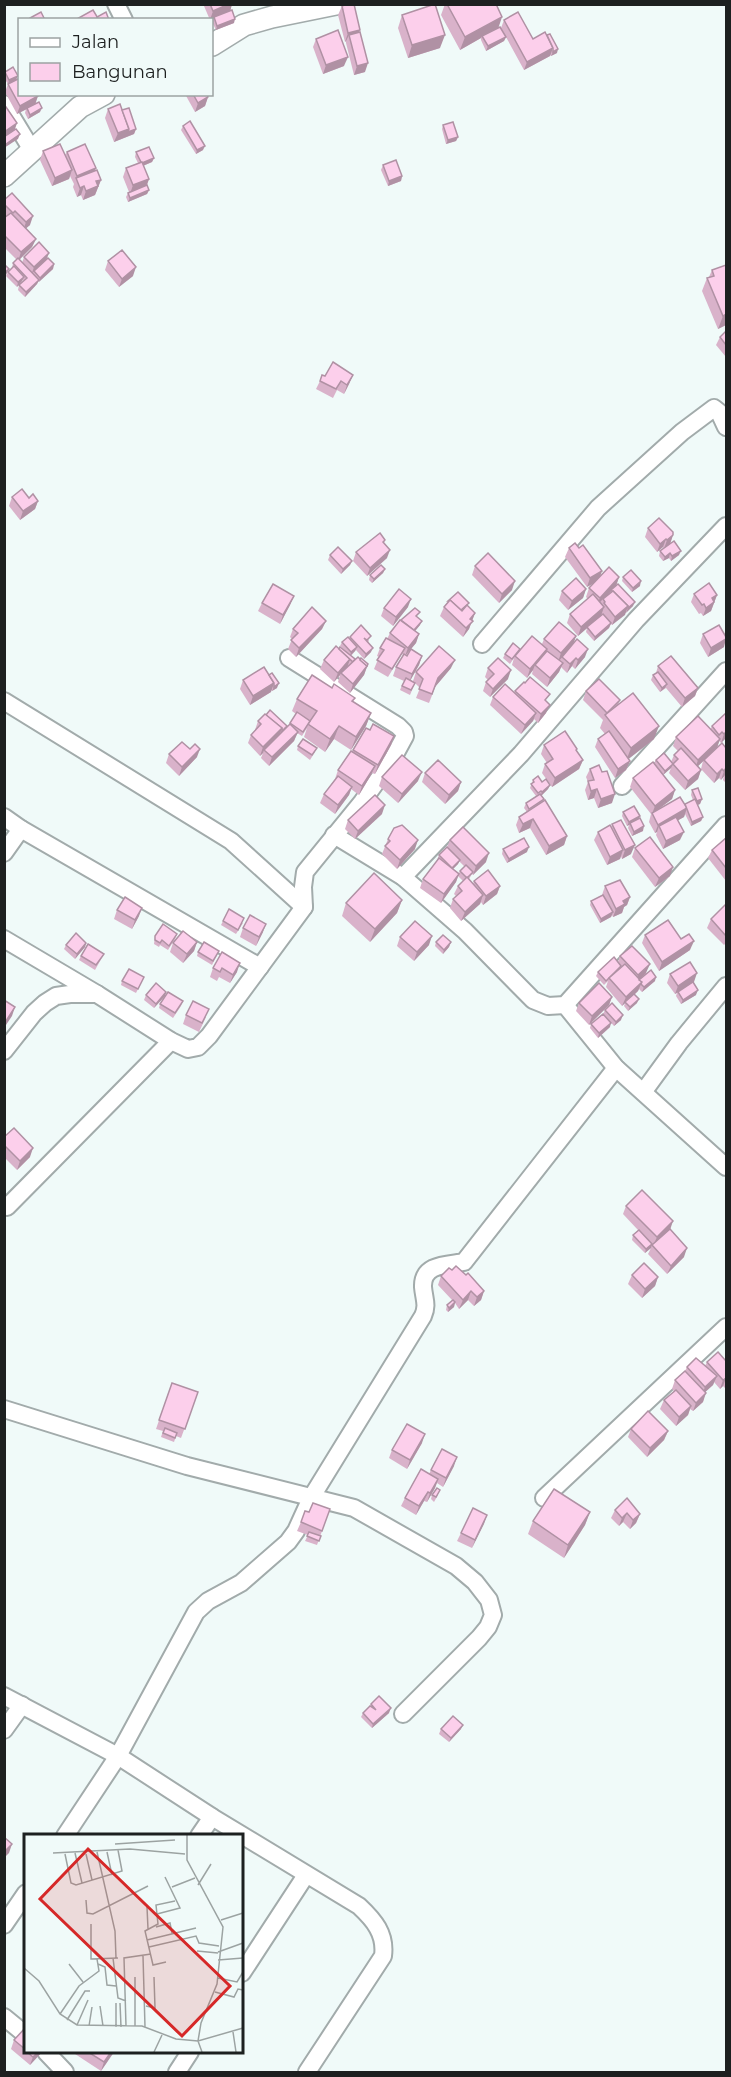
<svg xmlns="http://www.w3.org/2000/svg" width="731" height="2077" viewBox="0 0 731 2077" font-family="Montserrat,sans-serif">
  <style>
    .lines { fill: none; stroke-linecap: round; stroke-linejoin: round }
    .minor-casing { stroke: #a2abab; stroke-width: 20 }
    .tertiary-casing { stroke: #a2abab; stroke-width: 24 }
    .minor { stroke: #fff; stroke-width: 16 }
    .tertiary { stroke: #fff; stroke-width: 21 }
    .wall { fill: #d9b2ca; fill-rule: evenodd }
    .shaded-wall { fill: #b091a4 }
    .building { fill: #fccfeb; stroke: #b091a4; stroke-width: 1.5 }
    .inset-road { fill: none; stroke: #9ca3a2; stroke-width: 1.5 }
    .view { fill: #d62828; fill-opacity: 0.15; stroke: #d62828; stroke-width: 3 }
    .inset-edge { fill: none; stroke: #1d2020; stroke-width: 3 }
  </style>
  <rect width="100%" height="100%" fill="#f0faf9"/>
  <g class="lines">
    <g class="minor-casing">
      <g id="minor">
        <path d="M116,4L124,20"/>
        <path d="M4,104L32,150"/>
        <path d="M482,644L598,508L682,432L714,408L719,412L726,427"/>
        <path d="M4,701L231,841L304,907"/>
        <path d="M622,786L726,671"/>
        <path d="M4,817L21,829L260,967"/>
        <path d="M334,835L403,877L465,931L533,1000L548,1006L565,1005L726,825"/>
        <path d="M4,853L21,829"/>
        <path d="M403,877L521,754L636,620L726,526"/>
        <path d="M4,939L97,994"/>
        <path d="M565,1005L616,1068L726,1167"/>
        <path d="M4,1051L34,1013L45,1003L56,996L70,994H97L171,1041L188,1049L198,1047L209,1036L304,907L303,887L305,872L362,802L392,760L405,736L404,732L398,726L289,658"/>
        <path d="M644,1091L679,1043L726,986"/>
        <path d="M7,1207L171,1041"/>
        <path d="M4,1409L187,1466L354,1508L456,1566L475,1582L489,1600L493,1615L488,1627L479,1638L403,1714"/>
        <path d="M544,1498L726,1327"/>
        <path d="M4,1696L118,1756L212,1817L359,1906C374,1920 386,1934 383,1956L307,2072"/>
        <path d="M4,1730L22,1705"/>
        <path d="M65,1836L118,1756L196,1612L208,1601L241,1583L288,1542L296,1531L311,1498L423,1316C428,1305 424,1299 423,1287C422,1263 449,1265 464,1262L616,1068"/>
        <path d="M199,1836L212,1817"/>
        <path d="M4,1925L26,1893"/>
        <path d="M242,1973L306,1875"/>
        <path d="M4,2017L26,2035"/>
        <path d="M46,2052L65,2072"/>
        <path d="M177,2072L190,2052"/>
      </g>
    </g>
    <g class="tertiary-casing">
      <g id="tertiary">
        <path d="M212,45L244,25L272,17L336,4"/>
        <path d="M4,176L80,107L104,94"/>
      </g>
    </g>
    <use href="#minor" class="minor"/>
    <use href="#tertiary" class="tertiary"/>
  </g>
  <g class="wall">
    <path d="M205,4H232L230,11L234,23L216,30L212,22L213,19L210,20L204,6Z"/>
    <path d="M445,4H496L498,28H501L504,20L557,53L551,56V55L550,56L524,70L506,37L504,41L486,51L481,40V38L460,50L441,15Z"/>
    <path d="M342,6L359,32L365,72L354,75L346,43V41L345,42L338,15Z"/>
    <path d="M402,15L440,48L408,58L398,28Z"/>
    <path d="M316,39L344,66L323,74L313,47Z"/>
    <path d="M5,72L16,79L36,103L40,112L28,119L25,113L26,109L17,114L5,92L8,84L4,78Z"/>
    <path d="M185,94H207L208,97L205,106L195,112Z"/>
    <path d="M108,109L122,110L136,129L134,134L114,142L105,118Z"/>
    <path d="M443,125L458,137L456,141L446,144L442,129Z"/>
    <path d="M183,126L203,150L196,154L181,130Z"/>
    <path d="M43,151L65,155L67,152L96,168L95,170L101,180L95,195L83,200L81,195L77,197L73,187L74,184L70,176L69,179L52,186L40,160Z"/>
    <path d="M136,152L154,158L152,162L143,166L149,179L147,185L149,190L147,194L128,202L126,197L128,193L129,192L123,177L126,168L138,163L135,157Z"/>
    <path d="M383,165L402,176L401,181L388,186L381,170Z"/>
    <path d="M4,200L30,225L26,228L36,239L32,247L19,260L22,263L24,257L47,259L54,264L53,269L38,282L37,284L25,297L18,290L19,285L24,281L23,280L17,287L6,276L8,272L12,268L13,263L17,260L4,247V218L6,217L4,216Z"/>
    <path d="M108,261L133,276L119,287L105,270Z"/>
    <path d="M726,265V325L718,329L702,291L707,278L709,277L712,270Z"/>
    <path d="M726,331V357L716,345L720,337Z"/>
    <path d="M353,375L349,384L344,394L337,390L333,398L316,389L320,381L325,376Z"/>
    <path d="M12,497L29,498L38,501L35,509L20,520L9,506Z"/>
    <path d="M648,528L673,535L670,544L679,555L671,561L669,558L663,561L659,556L660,551L664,549L663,547L657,552L645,537Z"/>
    <path d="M385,540L384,543L387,558L367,576L353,561L356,552Z"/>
    <path d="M569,548L600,576L619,577L616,586L633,606L612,625L611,624L609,628L594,641L586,632L587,628L578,636L567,623L570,614L588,599L586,597L589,588L594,583L587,587L565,557Z"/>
    <path d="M330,555L352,561L350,565L341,574L328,560Z"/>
    <path d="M475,566L512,590L499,603L472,575Z"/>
    <path d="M385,569L383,573L372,583L369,580L370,575Z"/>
    <path d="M623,577L640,586L632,592L622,581Z"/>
    <path d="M586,589L583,598L568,610L559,600L562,591Z"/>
    <path d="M694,594L717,595L711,611L703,616L701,613L699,614L691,602Z"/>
    <path d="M294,596L290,605L280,624L258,611L262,603Z"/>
    <path d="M448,601L468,606L475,613L469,629L463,637L440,616L444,607Z"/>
    <path d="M408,607L393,626L381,616L384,608Z"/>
    <path d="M418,617L420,625L415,631L419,634L416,643L411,649L422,656L419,665L410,680L413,681L416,672L451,668L435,687L429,703L416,698L420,688L415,683L410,695L400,690L404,681L393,676L396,667L403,655L402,654L388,677L374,669L379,657L377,656L380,648L387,639L390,633L401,620Z"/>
    <path d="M326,621L322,629L296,657L288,649L292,639L290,637L293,629Z"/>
    <path d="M361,625L369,641L368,642L371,652L364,659L356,650L351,656L355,659H360L368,664L364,675L350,693L338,682L340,675L334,682L320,669L324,660L339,649H343L340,646L342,642L349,639Z"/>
    <path d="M703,634L724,647L708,657L700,643Z"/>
    <path d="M576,636L573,644L585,657L575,669L572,666L567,673L561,667L559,672L547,687L532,674L533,670L527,678L512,665L514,658L510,664L503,658L505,654L520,649L519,651L542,644L544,639Z"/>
    <path d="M658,666L698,688L695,696L682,707L666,688L660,692L651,680L653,675L656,673Z"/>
    <path d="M264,667L277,688L272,691L271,690V692L250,705L240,689L243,680Z"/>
    <path d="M488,668L508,679L490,697L483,691L486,682L488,680L485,677Z"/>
    <path d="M332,688L355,698L353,702L371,713L366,726L351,750L334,739L325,752L304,737L307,728L302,736L297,733L294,741L269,766L261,758L263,753L260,756L248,743L251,735L255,730L258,721L287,726L286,728L289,725L296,714L292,711L297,699Z"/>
    <path d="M515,691L547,702L546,713L538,723L534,719L533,721L521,734L490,705L493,697L515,693Z"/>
    <path d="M586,691L620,700L618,705L654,739L628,759L630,761L626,770L615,778L595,747L598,739L605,734L600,728L603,720L583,700Z"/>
    <path d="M726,713V738L721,743L719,741L717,748H726V783L723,780L724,776L721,780L719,778L714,783L701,769L703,761L698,766L701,770L698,779L685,790L669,773L671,768L663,775L675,790L672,799L656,811L685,804L693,800L691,795L692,790L702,799L700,804L697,805L703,817L701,821L691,826L685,814L684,817L678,820L680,840L663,849L656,835L657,832L655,833L649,822L651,814L630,787L633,778L654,764L656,760L671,762L674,755L678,751L673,746L676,737L710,730L712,726Z"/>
    <path d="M366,728L370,730L394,736L391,745L375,774L372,773L359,795L351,789L349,795L335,814L320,803L324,794L335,779L338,770L352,752Z"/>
    <path d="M544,745L583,760L579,769L552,787L542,773L545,764L547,763L541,754Z"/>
    <path d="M298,746L315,752L310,760L297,750Z"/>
    <path d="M169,754L197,757L179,776L166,763Z"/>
    <path d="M590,769L612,803L598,808L594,798L588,800L585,790L588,782L586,777Z"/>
    <path d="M425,773L461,782L458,791L445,804L422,782Z"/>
    <path d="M382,777L418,781L398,803L379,786Z"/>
    <path d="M533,780L550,785L548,789L541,796L543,802L567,836L564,845L546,855L530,828L519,833L516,825L519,817L527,812L524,808L526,803L536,796L530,788Z"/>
    <path d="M623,812L640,816L639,819L643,831L632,836L628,828L629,825L627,826L622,816Z"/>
    <path d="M382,814L355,839L345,829L348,820Z"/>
    <path d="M612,824L631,854L622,859L621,856L620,859L607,865L594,840L598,832L611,827Z"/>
    <path d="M726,838V881L708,858L712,850Z"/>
    <path d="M388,839L415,849L397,869L382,854Z"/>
    <path d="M450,840L486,862L473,875L472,874L469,879L473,884L474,881L500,886L497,894L483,905L481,902L480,904L461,921L450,908L453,899L456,896L454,894L458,886L463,881L458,876L456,882L441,903L420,888L423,879L438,860H437L439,855L447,847ZM459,861L465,867L460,871L459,873L453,869L458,864Z"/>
    <path d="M635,848L670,876L655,887L632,857Z"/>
    <path d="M503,849L527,852L507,863L502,854Z"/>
    <path d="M605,886L630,897L627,905L624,907L622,913L613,917L612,915L611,917L600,923L590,905L591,901L602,895Z"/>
    <path d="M402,900L397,913L370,942L342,916L346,903Z"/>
    <path d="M726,904V943L724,945L707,928L711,919Z"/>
    <path d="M117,910L139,916L132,929L114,919Z"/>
    <path d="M223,921L243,923L236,934L221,925Z"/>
    <path d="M243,928L263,932L256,946L240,937Z"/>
    <path d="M177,934L175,939L168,950L160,945L159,947L154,944L155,936Z"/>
    <path d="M645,935L681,939L690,950L659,971L642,943Z"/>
    <path d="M400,937L429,945L414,961L397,946Z"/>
    <path d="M197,942L194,951L183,963L170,952L173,943Z"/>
    <path d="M436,942H451L449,947L443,954L435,946Z"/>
    <path d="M86,943L85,947L75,959L64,949L66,945Z"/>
    <path d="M198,952L217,955L212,965L197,956Z"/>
    <path d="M222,952L237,972L230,983L219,977L217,981L210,977L213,968Z"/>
    <path d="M104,954L95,970L79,960L81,956Z"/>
    <path d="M620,956L646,973L655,981L642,992L639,989L638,991L635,994L637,1003L628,1011L624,1006L625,1003L622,1006L606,987L608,981L604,985L596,976L598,972L618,962Z"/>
    <path d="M670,974L694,982L693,983L696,995L681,1004L676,996L677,993L675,994L667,983Z"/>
    <path d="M144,977L136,993L121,985L122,981Z"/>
    <path d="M166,992L165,996L154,1008L144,1000L146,995Z"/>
    <path d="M612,997L609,1005L589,1025L576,1011L579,1003Z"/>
    <path d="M183,1001L181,1006L173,1018L159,1008L160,1004Z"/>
    <path d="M605,1010L621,1020L614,1026L603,1014Z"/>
    <path d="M186,1015L206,1017L199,1032L183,1024Z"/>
    <path d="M591,1024L610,1027L598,1038L590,1028Z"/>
    <path d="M4,1137L30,1157L17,1170L4,1157Z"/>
    <path d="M626,1206L670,1230L684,1257L667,1274L648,1254L651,1248L645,1253L632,1240L633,1235L638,1230L623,1214Z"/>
    <path d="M452,1270L484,1291L481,1300L474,1306L468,1300L459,1309L455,1303L454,1307L448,1312L446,1310L447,1305L452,1300L438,1285L441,1276Z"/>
    <path d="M632,1275L658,1277L655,1286L642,1298L628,1284Z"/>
    <path d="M726,1361V1389L723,1386L720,1389L714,1382L713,1385L705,1392L703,1402L693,1411L690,1409L688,1415L676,1426L660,1409L664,1400L674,1391L672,1389L675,1380L685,1371L687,1367L705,1366L707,1362Z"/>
    <path d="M172,1383L198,1392L181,1438L176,1436L174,1442L161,1437L163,1431L156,1429Z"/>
    <path d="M631,1429L668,1431L664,1440L647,1457L628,1437Z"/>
    <path d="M422,1443L407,1469L389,1458L392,1450Z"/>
    <path d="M454,1466L443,1487L437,1483L435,1488L427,1502L424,1501L416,1515L401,1506L405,1498L429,1474L431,1470Z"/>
    <path d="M432,1495H438L434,1502L431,1499Z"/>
    <path d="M330,1509L317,1545L305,1541L308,1535L297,1531L301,1522L309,1512Z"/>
    <path d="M615,1510L640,1514L636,1523L630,1529L623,1522L619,1526L611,1518Z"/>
    <path d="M590,1512L585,1525L564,1558L528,1534L533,1521Z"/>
    <path d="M487,1515L472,1548L457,1541L461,1533Z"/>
    <path d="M371,1704L389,1713L372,1728L361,1717L363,1713L370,1706Z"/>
    <path d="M441,1729H461L449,1742L439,1734Z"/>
    <path d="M26,2027V2052H42L30,2065L11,2049L14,2040Z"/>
    <path d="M72,2052H114L101,2071Z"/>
  </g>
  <g class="shaded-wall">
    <path d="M229,4H232L230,12L210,20L213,11Z"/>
    <path d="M502,17L498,29L482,36L481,38L460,50L465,37Z"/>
    <path d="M235,19L234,23L216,30L217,26Z"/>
    <path d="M360,30L357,39L349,35L346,41L345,42L348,33Z"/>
    <path d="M445,35L440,48L408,58L412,45Z"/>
    <path d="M506,37L504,41L486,51L488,46Z"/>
    <path d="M553,48L550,56L524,70L527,62Z"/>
    <path d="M558,49L557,53L551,56L553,52Z"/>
    <path d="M348,57L344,66L323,74L326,65Z"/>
    <path d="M368,63L365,72L354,75L357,66Z"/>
    <path d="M18,76L16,80L8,84L9,80Z"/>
    <path d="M38,96L35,105L17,114L20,106Z"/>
    <path d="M208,97L205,106L195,112L198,103Z"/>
    <path d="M42,108L40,112L28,119L30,115Z"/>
    <path d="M17,123L14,132L4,139V132Z"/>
    <path d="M129,129H136L134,134L114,142L118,133Z"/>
    <path d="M20,134L18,139L4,148L6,144Z"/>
    <path d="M458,137L456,141L446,144L448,140Z"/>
    <path d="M205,146L203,150L196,154L197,150Z"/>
    <path d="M154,158L152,162L140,167L141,163Z"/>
    <path d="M96,168L92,177L76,179L77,176Z"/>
    <path d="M72,170L69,179L52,186L55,178Z"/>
    <path d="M402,176L401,181L388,186L389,181Z"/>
    <path d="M149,179L146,187L130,194L133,185Z"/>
    <path d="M101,180L95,195L83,200L86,191L96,181Z"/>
    <path d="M84,186L81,195L77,197L80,188Z"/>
    <path d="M149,190L147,194L128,202L130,198Z"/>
    <path d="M33,216L30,225L23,231L26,222Z"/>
    <path d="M36,239L32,247L18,261L21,252Z"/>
    <path d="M49,253L46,261L34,271L31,276L34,267Z"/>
    <path d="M54,264L53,269L39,282L40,278Z"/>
    <path d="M136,267L133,276L119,287L122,279Z"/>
    <path d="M9,269L5,277L4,278V273Z"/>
    <path d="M24,277L22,281L17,287L18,282Z"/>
    <path d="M39,280L37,284L25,297L26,292Z"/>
    <path d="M726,314V325L718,329L723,316Z"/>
    <path d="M353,375L349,384L344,394L347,385Z"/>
    <path d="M38,501L35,509L20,520L23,511Z"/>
    <path d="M673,535L670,544L664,549L667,540Z"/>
    <path d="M666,539L663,547L657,552L660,544Z"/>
    <path d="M390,550L387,558L367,576L370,568Z"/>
    <path d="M681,551L679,555L671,561L672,556Z"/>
    <path d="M670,553L669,558L663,561L665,557Z"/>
    <path d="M352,561L350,565L341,574L343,569Z"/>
    <path d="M385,569L383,573L372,583L374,579Z"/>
    <path d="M602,571L599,580L587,587L590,578Z"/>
    <path d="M619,577L616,586L603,600V599L596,606L600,598Z"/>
    <path d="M515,581L512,590L499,603L502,594Z"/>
    <path d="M641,581L640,586L632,592L633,588Z"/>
    <path d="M586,589L583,598L568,610L572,601Z"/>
    <path d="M717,595L711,611L703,616L706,608L712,598Z"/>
    <path d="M294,596L290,605L280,624L283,615Z"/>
    <path d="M411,599L408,607L393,626L396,617Z"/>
    <path d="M635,602L633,606L626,613L628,608Z"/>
    <path d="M628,606L625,615L612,625L615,617Z"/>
    <path d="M604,607L601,616L578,636L581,627Z"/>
    <path d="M475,613L469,629L463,637L470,619Z"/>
    <path d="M326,621L322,629L296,657L299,648Z"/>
    <path d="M422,621L420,625L411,636L412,631Z"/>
    <path d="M611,623L609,628L594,641L595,637Z"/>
    <path d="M419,634L416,643L405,656L408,648Z"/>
    <path d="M576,636L573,645L558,662L561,653Z"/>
    <path d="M726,639L724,647L708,657L711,648Z"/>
    <path d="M357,647L355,651L350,656L351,652Z"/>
    <path d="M373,648L371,652L364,659L366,654Z"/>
    <path d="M547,649L544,657L535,665L533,670L527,678L530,669Z"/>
    <path d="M588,649L585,657L575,669L578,660Z"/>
    <path d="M422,656L419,665L409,683L412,674Z"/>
    <path d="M576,658L572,666L567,673L570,664Z"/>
    <path d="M350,659L347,668L341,673L340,675L334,682L338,673Z"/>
    <path d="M455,660L451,668L435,687L429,703L438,678Z"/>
    <path d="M563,663L559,672L547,687L550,678Z"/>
    <path d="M368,664L364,675L350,693L353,684Z"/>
    <path d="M511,670L508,679L490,697L493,689Z"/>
    <path d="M274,683L271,692L250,705L253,696Z"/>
    <path d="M279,683L277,688L272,691L274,687Z"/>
    <path d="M667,684L665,688L660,692L662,688Z"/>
    <path d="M698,688L695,696L682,707L685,698Z"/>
    <path d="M550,705L546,713L538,723L541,714Z"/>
    <path d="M371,713L366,726L351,750L356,737Z"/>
    <path d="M536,713L533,721L521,734L525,725Z"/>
    <path d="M339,726L334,739L325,752L330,739Z"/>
    <path d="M659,726L654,739L626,761L631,748Z"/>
    <path d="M282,728L279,737L264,750L263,753L260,756L263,747Z"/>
    <path d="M298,732L294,741L269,766L272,757Z"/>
    <path d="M726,732V738L721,743L724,734Z"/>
    <path d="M394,736L391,745L375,774L378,765Z"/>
    <path d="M720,739L717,748L695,769L698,760Z"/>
    <path d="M200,749L197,757L179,776L182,767Z"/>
    <path d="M583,760L579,769L552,787L555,778Z"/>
    <path d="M630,761L626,770L615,778L618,769Z"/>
    <path d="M673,764L671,768L663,775L665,771Z"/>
    <path d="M375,766L371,775L359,795L362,786Z"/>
    <path d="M726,768V774L721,780L724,771Z"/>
    <path d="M722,769L719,778L714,783L717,774Z"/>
    <path d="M701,770L698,779L685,790L688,781Z"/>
    <path d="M422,772L418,781L398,803L402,794Z"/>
    <path d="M461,782L458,791L445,804L449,795Z"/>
    <path d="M550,785L548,789L540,797L542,792Z"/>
    <path d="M352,787L349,795L335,814L338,805Z"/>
    <path d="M597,789L594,798L588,800L591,791Z"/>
    <path d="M675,790L672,799L652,814L655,806Z"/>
    <path d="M615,794L612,803L598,808L601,799Z"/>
    <path d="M702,799L700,804L695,806L697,801Z"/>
    <path d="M385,805L382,814L355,839L358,831Z"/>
    <path d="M687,808L684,817L661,830L659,826L657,832L655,833L658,825Z"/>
    <path d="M640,816L638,820L627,826L629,822Z"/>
    <path d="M703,817L701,821L691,826L692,822Z"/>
    <path d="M533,819L530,828L519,833L523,824Z"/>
    <path d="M644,826L643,831L632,836L634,832Z"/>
    <path d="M684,832L680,840L663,849L666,841Z"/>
    <path d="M567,836L564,845L546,855L549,846Z"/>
    <path d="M418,840L415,849L397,869L400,860Z"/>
    <path d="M635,845L631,854L622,859L625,850Z"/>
    <path d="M529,847L527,852L507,863L509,859Z"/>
    <path d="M623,850L620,859L607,865L610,857Z"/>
    <path d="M489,853L486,862L473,875L476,866Z"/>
    <path d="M460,860L458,864L450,872L452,868Z"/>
    <path d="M673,867L670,876L655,887L659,878Z"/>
    <path d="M459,874L456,882L441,903L444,894Z"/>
    <path d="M500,886L497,894L483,905L486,896Z"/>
    <path d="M483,895L480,904L461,921L465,912Z"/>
    <path d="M630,897L627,905L624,907L622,913L613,917L616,909L623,901Z"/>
    <path d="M402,900L397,913L370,942L375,929Z"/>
    <path d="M142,908L139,916L132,929L135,920Z"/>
    <path d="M613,912L611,917L600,923L601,919Z"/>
    <path d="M266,924L263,932L256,946L259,937Z"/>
    <path d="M432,936L429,945L414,961L417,952Z"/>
    <path d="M694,941L690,950L659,971L662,962Z"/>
    <path d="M197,942L194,951L183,963L187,954Z"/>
    <path d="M451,942L449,947L443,954L444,950Z"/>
    <path d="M86,943L85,947L75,959L77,954Z"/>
    <path d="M240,963L237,972L230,983L233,975Z"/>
    <path d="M650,964L646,973L635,984L638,975Z"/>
    <path d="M697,973L694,982L675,994L678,986Z"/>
    <path d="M656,977L655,981L642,992L644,987Z"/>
    <path d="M642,982L638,991L622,1006L626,997Z"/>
    <path d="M698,990L696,995L681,1004L683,1000Z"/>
    <path d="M166,992L165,996L154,1008L156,1004Z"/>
    <path d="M612,997L609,1005L589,1025L592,1016Z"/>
    <path d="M639,999L637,1003L628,1011L630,1007Z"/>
    <path d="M15,1007L12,1016L4,1028V1024Z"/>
    <path d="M623,1015L621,1020L614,1026L616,1022Z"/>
    <path d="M611,1023L610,1027L598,1038L599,1033Z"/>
    <path d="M33,1148L30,1157L17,1170L20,1161Z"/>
    <path d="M673,1221L670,1230L653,1246L657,1237Z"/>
    <path d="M652,1244L651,1248L645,1253L646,1249Z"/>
    <path d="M687,1248L684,1257L667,1274L671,1266Z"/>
    <path d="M658,1277L655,1286L642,1298L645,1289Z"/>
    <path d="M471,1291L468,1300L459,1309L463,1300Z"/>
    <path d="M484,1291L481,1300L474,1306L477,1297Z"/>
    <path d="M455,1302L454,1307L448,1312L449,1308Z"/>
    <path d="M717,1376L713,1385L702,1395L705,1387Z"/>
    <path d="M726,1378L723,1386L720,1389L723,1380Z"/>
    <path d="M706,1393L703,1402L693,1411L696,1403Z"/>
    <path d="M691,1406L688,1415L676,1426L679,1417Z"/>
    <path d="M668,1431L664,1440L647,1457L650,1448Z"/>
    <path d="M425,1434L422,1443L407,1469L410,1460Z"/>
    <path d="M457,1457L454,1466L443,1487L446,1478Z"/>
    <path d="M438,1479L435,1488L427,1502L430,1493Z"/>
    <path d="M428,1492L424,1501L416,1515L419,1506Z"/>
    <path d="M590,1512L585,1525L564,1558L568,1545Z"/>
    <path d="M627,1513L623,1522L619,1526L622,1518Z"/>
    <path d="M640,1514L636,1523L630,1529L633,1520Z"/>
    <path d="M487,1515L484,1524L472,1548L475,1540Z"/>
    <path d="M391,1708L389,1713L372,1728L373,1724Z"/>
    <path d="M463,1725L461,1729L449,1742L451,1738Z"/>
    <path d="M12,1844L9,1853L4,1858V1852Z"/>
    <path d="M38,2052H42L30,2065L33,2057Z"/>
    <path d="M111,2052H114L101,2071L104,2062Z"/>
  </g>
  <g class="building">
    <path d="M210,4H229L213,11Z"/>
    <path d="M347,4H354L360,30L348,33L342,6Z"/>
    <path d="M435,4L445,35L412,45L402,15Z"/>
    <path d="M447,4H496L502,17L465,37Z"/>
    <path d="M93,10L99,20H75Z"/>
    <path d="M232,10L235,19L217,26L214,17Z"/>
    <path d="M41,12L45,20H30V18Z"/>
    <path d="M106,12L109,20H99L97,17Z"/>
    <path d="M518,12L533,39L545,32L553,48L527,62L504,20Z"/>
    <path d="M500,27L506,37L488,46L482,36Z"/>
    <path d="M338,30L348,57L326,65L316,39Z"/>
    <path d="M360,32L368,63L357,66L349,35Z"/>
    <path d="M550,34L558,49L553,52V48L547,35Z"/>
    <path d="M13,67L18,76L9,80L5,72Z"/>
    <path d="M20,78V94H38V96L20,106L8,84Z"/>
    <path d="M193,94H207L208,97L198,103Z"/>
    <path d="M39,102L42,108L30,115L27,108Z"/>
    <path d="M120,104L129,129L118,133L108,109Z"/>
    <path d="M6,107L17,123L4,132V108Z"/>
    <path d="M129,108L136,129L128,132L129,129L122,110Z"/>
    <path d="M190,121L205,146L197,150L183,126Z"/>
    <path d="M453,122L458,137L448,140L443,125Z"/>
    <path d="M16,129L20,134L6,144L4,142V137Z"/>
    <path d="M60,144L72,170L55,178L43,151Z"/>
    <path d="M85,144L96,168L77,176L67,152Z"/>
    <path d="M149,147L154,158L142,163L141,162L136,152Z"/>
    <path d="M396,160L402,176L389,181L383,165Z"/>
    <path d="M142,162L149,179L133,185L126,168Z"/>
    <path d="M97,170L101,180L96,181L98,186L86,191L84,186L80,188L76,178Z"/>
    <path d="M147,185L149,190L130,198L128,193Z"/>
    <path d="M12,193L33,216L26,222L15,211L13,213L4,204V200Z"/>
    <path d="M11,213L36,239L21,252L4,235V218Z"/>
    <path d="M39,242L49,253L34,267L24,257Z"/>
    <path d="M122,250L136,267L122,279L108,261Z"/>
    <path d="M18,258L39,280L26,292L19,285L27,278L13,263Z"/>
    <path d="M48,258L54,264L40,278L34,271Z"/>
    <path d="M4,264L9,269L4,273Z"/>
    <path d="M726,265V314L723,316L707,278L714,276L712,270Z"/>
    <path d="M14,266L24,277L18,282L8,272Z"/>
    <path d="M726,331V345L720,337Z"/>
    <path d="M333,362L353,375L347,385L341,381L336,389L320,381L322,375L325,376Z"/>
    <path d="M22,489L29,498L33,494L38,501L23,511L12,497Z"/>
    <path d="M659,518L673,532V535L667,540L666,539L660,544L648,528Z"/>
    <path d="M380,533L385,540L383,542L390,550L370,568L356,552Z"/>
    <path d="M674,541L681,551L672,556L670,553L665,557L660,551Z"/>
    <path d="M575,543L579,548L583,545L602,571L590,578L569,548Z"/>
    <path d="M338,547L352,561L343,569L330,555Z"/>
    <path d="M488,553L515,581L502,594L475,566Z"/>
    <path d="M381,565L385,569L374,579L370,575Z"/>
    <path d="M609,567L619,577L600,598L589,588Z"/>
    <path d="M631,570L641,581L633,588L623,577Z"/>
    <path d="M576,578L586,589L572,601L562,591Z"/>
    <path d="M709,583L717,595L712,598L714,602L706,608L704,604L702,605L694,594Z"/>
    <path d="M273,584L294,596L283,615L262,603Z"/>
    <path d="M618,584L635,602L628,608V606L613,591H612L611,590Z"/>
    <path d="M399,589L411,599L396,617L384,608Z"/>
    <path d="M613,591L628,606L615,617L604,603L605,602L603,599Z"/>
    <path d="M458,592L469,603L461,610L450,600L449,601H448Z"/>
    <path d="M593,594L604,607L581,627L570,614Z"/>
    <path d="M450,600L462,611L467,605L475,613L470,619L473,621L466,628L444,607Z"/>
    <path d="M312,607L326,621L299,648L291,640L298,633L293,629Z"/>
    <path d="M415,608L420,612L416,616L422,621L414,630L401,620Z"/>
    <path d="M603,614L611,623L595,637L587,627Z"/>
    <path d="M400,620L419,634L408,648L390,633Z"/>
    <path d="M559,622L576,636L561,653L544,639Z"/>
    <path d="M361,625L371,636L367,640L364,638L373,648L366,654L350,637Z"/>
    <path d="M719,625L726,637V639L711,648L703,634Z"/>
    <path d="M532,636L547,649L530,669L515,656Z"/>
    <path d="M348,637L357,647L351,652L342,642Z"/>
    <path d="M386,638L405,648L392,669L377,660L384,650L380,648Z"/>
    <path d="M577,639L588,649L578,660L576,658L570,664L562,657Z"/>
    <path d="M513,643L520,649L512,659L505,654Z"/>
    <path d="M336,646L350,659L338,673L324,660Z"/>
    <path d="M439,646L455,660L438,678L432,694L419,689L423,679L416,672Z"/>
    <path d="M340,647L355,659L353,662L339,649Z"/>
    <path d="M411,649L422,656L412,674L396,667L404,654L407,656Z"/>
    <path d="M547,651L563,663L550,678L535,665Z"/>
    <path d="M671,656L698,688L685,698L658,666Z"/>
    <path d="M358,657L367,666L353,684L341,673Z"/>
    <path d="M361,658L368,664L367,666L360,660Z"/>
    <path d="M498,658L511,670L493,689L486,682L494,674L488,668Z"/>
    <path d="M264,667L274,683L253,696L243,680Z"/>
    <path d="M658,672L667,684L662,688L653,675Z"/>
    <path d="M272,673L279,683L274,687V683L269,675Z"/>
    <path d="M312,675L332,688L334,684L355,698L352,701L371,713L356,737L339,726L330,739L308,724L317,711L297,699Z"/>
    <path d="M530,677L550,694L545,700L550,705L541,714L515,691L524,682L525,683Z"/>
    <path d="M406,678L415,683L411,690L402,686Z"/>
    <path d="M599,679L620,700L607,713L586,691Z"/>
    <path d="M505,684L536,713L525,725L493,697Z"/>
    <path d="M633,693L659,726L631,748L605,715Z"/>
    <path d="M270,710L287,726L282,731V728L266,715Z"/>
    <path d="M297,712L310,721L303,732L290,723Z"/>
    <path d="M726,713V732L724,734L722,732L719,735L712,726Z"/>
    <path d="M265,714L282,728L263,747L251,735L261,724L258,721Z"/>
    <path d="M698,716L720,739L698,760L676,737Z"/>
    <path d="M290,724L298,732L272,757L264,750Z"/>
    <path d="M373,724L394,736L378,765L353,750L366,728L370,730Z"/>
    <path d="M565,731L577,749L576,750L583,760L555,778L545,764L553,759L544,745Z"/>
    <path d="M609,731L630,761L618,769L598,739Z"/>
    <path d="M303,739L317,748L312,755L298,746Z"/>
    <path d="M182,742L190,749L195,744L200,749L182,767L169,754Z"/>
    <path d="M722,743L726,748V768L724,771L722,769L717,774L704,760Z"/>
    <path d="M681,748L701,770L688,781L673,764L678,759L674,755Z"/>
    <path d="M351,751L375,766L362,786L338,770Z"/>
    <path d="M664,753L673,764L665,771L656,760Z"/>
    <path d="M402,755L422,772L402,794L382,777Z"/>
    <path d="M438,760L461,782L449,795L425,773Z"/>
    <path d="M653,762L675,790L655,806L633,778Z"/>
    <path d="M599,765L602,772L607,771L615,794L601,799L597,789L591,791L588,781L594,780L590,769Z"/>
    <path d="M338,776L352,787L338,805L324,794Z"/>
    <path d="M538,776L542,782L546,779L550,785L542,792L541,791L538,793L531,784L534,782L533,780Z"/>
    <path d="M698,788L702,799L697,801L692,790Z"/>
    <path d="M540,794L544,799L529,809L526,803Z"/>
    <path d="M375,795L385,805L358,831L348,820Z"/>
    <path d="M680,797L687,808L658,825L652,813Z"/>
    <path d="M695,799L703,817L692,822L685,804Z"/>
    <path d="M545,800L567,836L549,846L533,819L523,824L519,817Z"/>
    <path d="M634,806L640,816L629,822L623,812Z"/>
    <path d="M676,817L684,832L666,841L659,826Z"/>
    <path d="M640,818L644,826L634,832L630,823Z"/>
    <path d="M621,820L635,845L625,850L612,824Z"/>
    <path d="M402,825L418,840L400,860L385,846L390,841L388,839L394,828Z"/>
    <path d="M610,825L623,850L610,857L598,832Z"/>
    <path d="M463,827L489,853L476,866L450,840Z"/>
    <path d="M650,837L673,867L659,878L635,848Z"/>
    <path d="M524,838L529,847L509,859L503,849Z"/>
    <path d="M726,838V868L712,850Z"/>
    <path d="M447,847L460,860L452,868L439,855Z"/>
    <path d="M439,858L459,874L444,894L423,879Z"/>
    <path d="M466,865L473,872L467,878L460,871Z"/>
    <path d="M488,870L500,886L486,896L474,881Z"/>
    <path d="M374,873L402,900L375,929L346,903Z"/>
    <path d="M467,877L483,895L465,912L453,899L462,891L458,886Z"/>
    <path d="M620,880L630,897L623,901L625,904L616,909L605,886Z"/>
    <path d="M603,895L613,912L601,919L591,901Z"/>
    <path d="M125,897L142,908L135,920L117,910Z"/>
    <path d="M726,904V936L711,919Z"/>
    <path d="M229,909L244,918L238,930L223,921Z"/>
    <path d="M250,915L266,924L259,937L243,928Z"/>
    <path d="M668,920L681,939L689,934L694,941L662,962L645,935Z"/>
    <path d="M415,921L432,936L417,952L400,937Z"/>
    <path d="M163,924L177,934L169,946L162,940L160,943L155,940V936Z"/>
    <path d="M183,931L197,942L187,954L173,943Z"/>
    <path d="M76,933L86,943L77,954L66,945Z"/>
    <path d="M443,935L451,942L444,950L436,942Z"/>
    <path d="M204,942L219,951L213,961L198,952Z"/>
    <path d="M88,944L104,954L96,965L81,956Z"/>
    <path d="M632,946L650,964L638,975L620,956Z"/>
    <path d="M222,952L240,963L233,975L222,968L220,972L213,968Z"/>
    <path d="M614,957L621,966L606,981L598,972Z"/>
    <path d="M690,962L697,973L678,986L670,974Z"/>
    <path d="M625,964L642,982L626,997L609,978Z"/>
    <path d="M129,969L144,977L138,989L122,981Z"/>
    <path d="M651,970L656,977L644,987L641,984L642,982L639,980Z"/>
    <path d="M693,982L698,990L683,1000L678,992Z"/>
    <path d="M156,983L166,992L156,1004L146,995Z"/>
    <path d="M599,983L612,997L592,1016L579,1003Z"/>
    <path d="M168,992L183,1001L175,1013L160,1004Z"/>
    <path d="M634,994L639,999L630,1007L625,1002Z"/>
    <path d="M4,1000L15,1007L4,1024Z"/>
    <path d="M193,1001L209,1009L202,1023L186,1015Z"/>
    <path d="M612,1003L623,1015L616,1022L605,1010Z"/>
    <path d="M603,1014L611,1023L599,1033L591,1024Z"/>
    <path d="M14,1128L33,1148L20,1161L4,1145V1137Z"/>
    <path d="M642,1190L673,1221L657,1237L626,1206Z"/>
    <path d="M670,1229L687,1248L671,1266L652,1245Z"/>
    <path d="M639,1230L652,1244L646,1249L633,1235Z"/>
    <path d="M644,1263L658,1277L645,1289L632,1275Z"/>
    <path d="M456,1266L466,1275L468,1273L484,1291L477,1297L471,1291L463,1300L441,1276L449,1268L452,1270Z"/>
    <path d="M453,1300L455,1302L449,1308L447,1305Z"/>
    <path d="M718,1352L726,1361V1378L723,1380L707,1362Z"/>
    <path d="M696,1358L717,1376L705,1387L687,1367Z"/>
    <path d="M685,1371L706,1393L696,1403L675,1380Z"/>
    <path d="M172,1383L198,1392L185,1429L159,1420Z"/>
    <path d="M676,1390L691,1406L679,1417L664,1400Z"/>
    <path d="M648,1411L668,1431L650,1448L631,1429Z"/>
    <path d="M407,1424L425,1434L410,1460L392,1450Z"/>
    <path d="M165,1428L177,1433L175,1438L163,1433Z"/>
    <path d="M442,1449L457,1457L446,1478L431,1470Z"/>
    <path d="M421,1469L438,1479L430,1493L428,1492L419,1506L405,1498Z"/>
    <path d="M437,1488L440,1490L436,1497L432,1495Z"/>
    <path d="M554,1489L590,1512L568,1545L533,1521Z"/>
    <path d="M627,1498L640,1514L633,1520L627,1513L622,1518L615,1510Z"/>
    <path d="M313,1503L330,1509L322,1531L301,1522L305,1511L309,1512Z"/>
    <path d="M473,1508L487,1515L475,1540L461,1533Z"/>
    <path d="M309,1532L321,1536L319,1541L307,1536Z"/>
    <path d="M379,1696L391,1708L373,1724L363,1713L370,1706L376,1710L371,1704Z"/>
    <path d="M453,1716L463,1725L451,1738L441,1729Z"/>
    <path d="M4,1837L12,1844L4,1852Z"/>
    <path d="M26,2027V2050L14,2040Z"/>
    <path d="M27,2052H38L33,2057Z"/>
    <path d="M88,2052H111L104,2062Z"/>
  </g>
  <g transform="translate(24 1834)">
    <rect width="219" height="219" fill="#f0faf9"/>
    <path class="inset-road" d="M163,1V26L199,93L193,150L177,189L174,207L178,218M91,10L151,6M73,18L91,97L92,124M83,18L88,41M29,19L106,15L161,20M51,19L58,49M41,20L47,49L52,51L98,37L94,16M62,20L68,46M174,51L187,30M148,53L171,44M62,66L63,79L69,80L124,52M123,73L124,95M133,80L156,74L141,43M197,86L219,79M67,90V125L94,124M132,93L146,89L148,99M123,106L172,94M125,113L172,102L175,109L195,112M173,117L194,119M194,118L219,109M119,122L121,193M89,124L94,164L102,167M194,126L219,124M142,128L129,131L121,97L134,90L132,71L151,67M45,130L59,148M74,130L81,133L83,151L92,152M0,134L15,147L36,180L53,191L118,192L152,205L174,207L219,194M111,143V192M194,144L213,148L219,138M191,158L210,163L214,155L219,156M96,169L97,193M76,172L79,192M122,172L131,174L130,143M36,180L55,152L75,137L73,125M43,186L61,157H66M53,191L64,166M65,192L68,173M102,192L100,124L127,120M92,193V169M209,198L212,218M130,218L138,201"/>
    <path class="view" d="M64,15L206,152L158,202L16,65Z"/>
    <rect width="219" height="219" class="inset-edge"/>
  </g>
  <rect width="731" height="2077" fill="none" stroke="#1d2020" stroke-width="12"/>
  <rect x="18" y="18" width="195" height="78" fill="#f0faf9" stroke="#9ca3a2" stroke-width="1.5"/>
  <rect x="30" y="38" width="30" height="9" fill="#ffffff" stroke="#9ca3a2" stroke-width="1.5"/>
  <text x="72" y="48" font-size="18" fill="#1d2020">Jalan</text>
  <rect x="30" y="63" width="30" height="18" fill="#fccfeb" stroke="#9ca3a2" stroke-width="1.5"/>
  <text x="72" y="78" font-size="18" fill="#1d2020">Bangunan</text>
</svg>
